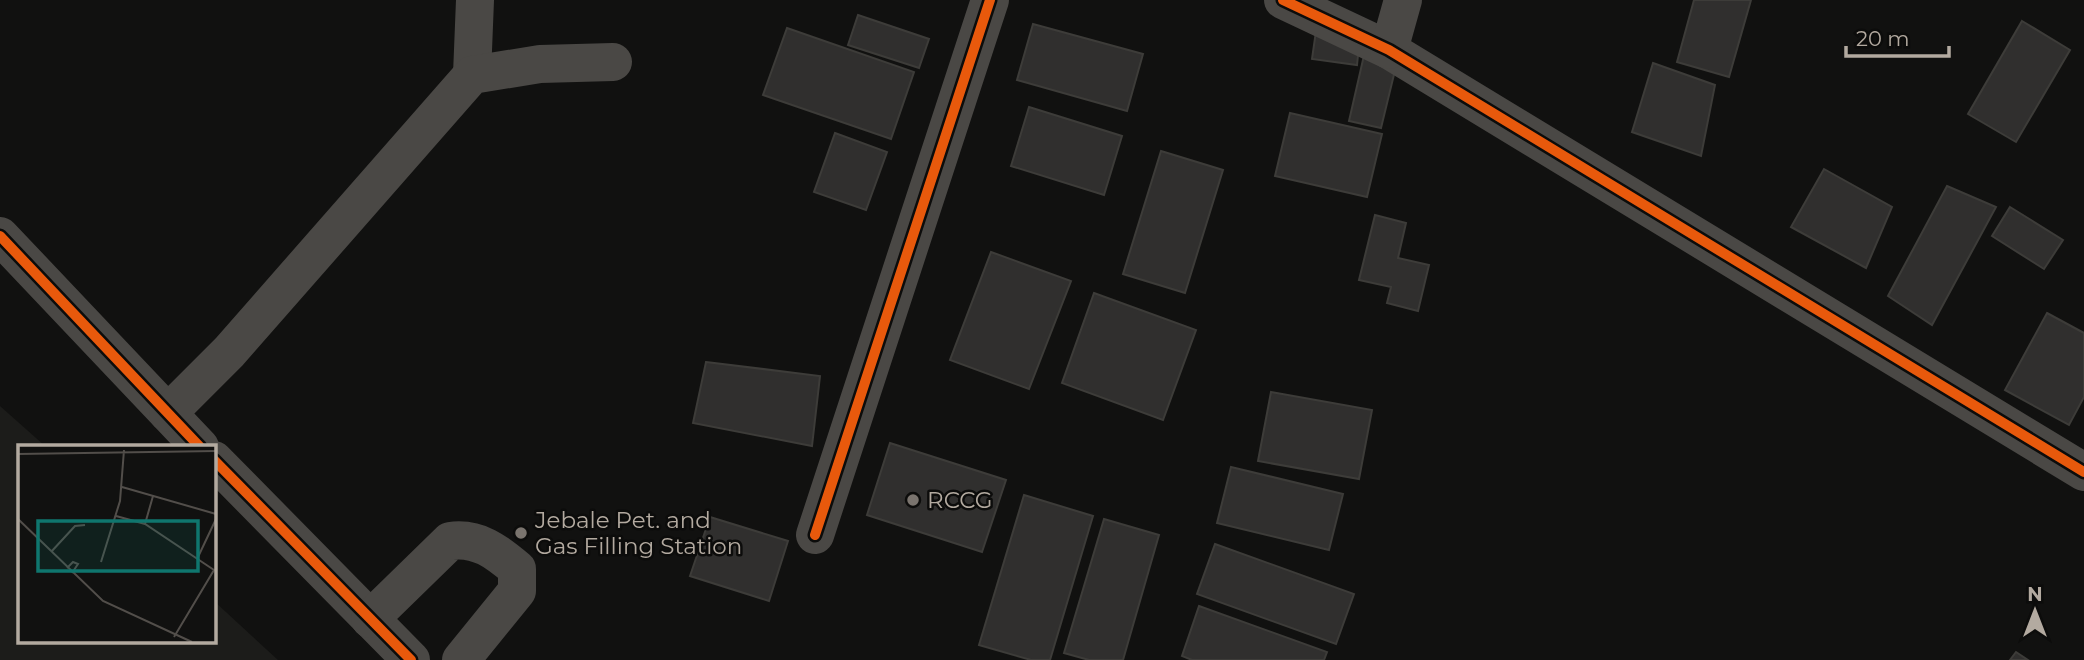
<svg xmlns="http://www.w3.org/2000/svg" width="2084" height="660" viewBox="0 0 2084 660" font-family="Montserrat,sans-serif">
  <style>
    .built { fill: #1c1c1a }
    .building { fill: #302f2e; stroke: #3d3c39; stroke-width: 2 }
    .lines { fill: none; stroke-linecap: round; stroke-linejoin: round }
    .minor { stroke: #4a4845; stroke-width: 38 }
    .cycleway-casing { stroke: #0c0c0b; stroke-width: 15 }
    .cycleway { stroke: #e8590c; stroke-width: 10 }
    .poi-dot { fill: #7a746e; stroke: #0c0c0b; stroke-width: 2.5 }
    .labels { text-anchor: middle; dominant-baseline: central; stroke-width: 5; stroke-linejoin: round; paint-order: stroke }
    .poi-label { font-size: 23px; fill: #b3aaa0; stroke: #0c0c0b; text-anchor: start }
    .inset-road { fill: none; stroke: #524e4a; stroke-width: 2 }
    .view { fill: #0f766e; fill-opacity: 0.15; stroke: #0f766e; stroke-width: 3.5 }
    .inset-edge { fill: none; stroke: #b3aaa0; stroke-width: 3.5 }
  </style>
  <rect width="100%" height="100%" fill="#111110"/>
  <path class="built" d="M0,406L45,446L19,447V641H214V601L278,660H0Z"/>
  <g class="building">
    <path d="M1694,0H1751L1729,77L1677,62Z"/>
    <path d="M858,15L929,39L919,68L848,45Z"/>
    <path d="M2022,21L2070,50L2016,142L1968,114Z"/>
    <path d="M1033,24L1143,54L1127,111L1017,80Z"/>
    <path d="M787,28L914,72L891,139L763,95Z"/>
    <path d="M1316,31L1360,36L1357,65L1312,59Z"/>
    <path d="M1365,51L1398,58L1381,128L1349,121Z"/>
    <path d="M1653,63L1715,85L1701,156L1632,132Z"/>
    <path d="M1029,107L1122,136L1104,195L1011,166Z"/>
    <path d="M1290,113L1382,134L1367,197L1275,176Z"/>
    <path d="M835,133L887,152L866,210L814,192Z"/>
    <path d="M1161,151L1223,170L1185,293L1123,274Z"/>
    <path d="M1824,169L1892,207L1866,268L1791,227Z"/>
    <path d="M1947,186L1996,207L1932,325L1888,296Z"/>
    <path d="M2010,207L2063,240L2044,269L1992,236Z"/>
    <path d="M1375,215L1406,223L1398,258L1429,265L1418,311L1387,303L1391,287L1359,280Z"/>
    <path d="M991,252L1071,281L1029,389L950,360Z"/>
    <path d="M1094,293L1196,330L1163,420L1062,383Z"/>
    <path d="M2047,313L2084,333V397L2069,425L2005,390Z"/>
    <path d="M706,362L820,376L812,446L693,423Z"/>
    <path d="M1271,392L1372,410L1359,479L1258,461Z"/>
    <path d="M890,443L1006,480L982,552L867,515Z"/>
    <path d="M1231,467L1343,494L1329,550L1217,523Z"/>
    <path d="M1024,495L1093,516L1050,660H1031L979,645Z"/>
    <path d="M710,517L788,541L769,601L690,576Z"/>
    <path d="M1104,519L1159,535L1123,660H1089L1064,653Z"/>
    <path d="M1215,544L1354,594L1336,644L1197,594Z"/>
    <path d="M1199,606L1327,652L1324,660H1192L1182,656Z"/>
    <path d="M2016,652L2028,660H2010Z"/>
  </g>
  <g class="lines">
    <g class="minor">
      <path d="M1283,0L1389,50L2084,472"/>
      <path d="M1389,50L1403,0"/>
      <path d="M472,75L475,0"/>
      <path d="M0,236L200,447"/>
      <path d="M168,413L229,352L472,75L540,64L613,62"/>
      <path d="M214,460L411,660"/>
      <path d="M815,535L990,0"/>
      <path d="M370,619L450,541C478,537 497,552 517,569V591L461,660"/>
    </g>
    <g class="cycleway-casing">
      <g id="cycleway">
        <path d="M1283,0L1389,50L2084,472"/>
        <path d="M0,236L200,447"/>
        <path d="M214,460L411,660"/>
        <path d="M815,535L990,0"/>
      </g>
    </g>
    <use href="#cycleway" class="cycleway"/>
  </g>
  <g class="poi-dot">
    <circle cx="913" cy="500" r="7"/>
    <circle cx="521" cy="533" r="7"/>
  </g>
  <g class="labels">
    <g class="poi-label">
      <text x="927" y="500">RCCG</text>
      <text x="535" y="520">Jebale Pet. and<tspan x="535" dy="26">Gas Filling Station</tspan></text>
    </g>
  </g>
  <g transform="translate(18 445)">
    <rect width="198" height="198" fill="#111110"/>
    <path class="inset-road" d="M0,9L198,6M104,42L198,69M98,71L127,79L196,125L156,192M0,74L85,156L174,197M127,79L135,51M33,107L57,81L67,80M180,112L198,74M83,117L102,56L106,5M49,123L55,117L60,119L54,128"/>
    <path class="view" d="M20,76H180V126H20Z"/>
    <rect width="198" height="198" class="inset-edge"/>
  </g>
  <g transform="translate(2035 611)" stroke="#0c0c0b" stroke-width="5" paint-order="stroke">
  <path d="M0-5L12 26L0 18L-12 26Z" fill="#b3aaa0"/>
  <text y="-10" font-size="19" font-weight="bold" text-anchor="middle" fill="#b3aaa0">N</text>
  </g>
  <path d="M1846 46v10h103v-10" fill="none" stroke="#b3aaa0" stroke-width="3.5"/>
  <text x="1856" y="46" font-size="21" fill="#b3aaa0" stroke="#0c0c0b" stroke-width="5" paint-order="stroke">20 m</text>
</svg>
